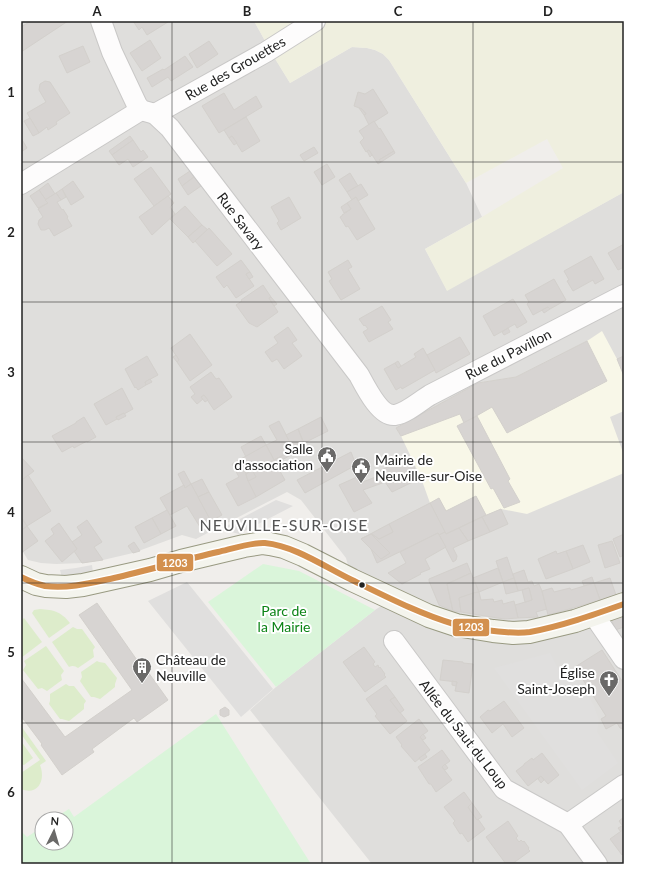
<svg xmlns="http://www.w3.org/2000/svg" width="645" height="885" viewBox="0 0 645 885" font-family="Lato,sans-serif">
  <style>
    .residential { fill: #dfdedc }
    .education { fill: #f8f7e8 }
    .farmland { fill: #efefdf }
    .grass { fill: #ddeccb }
    .park { fill: #daf5da }
    .parking { fill: #e0dfde }
    .building { fill: #d7d4d2; stroke: #d3d0cc }
    .lines { fill: none; stroke-linecap: round; stroke-linejoin: round }
    .street-casing { stroke: #c9c8c7; stroke-width: 22 }
    .secondary-casing { stroke: #999a82; stroke-width: 24 }
    .street { stroke: #fdfcfc; stroke-width: 20 }
    .secondary { stroke: #f4f4ed; stroke-width: 22 }
    .bus-1-casing { stroke: #fff; stroke-width: 9 }
    .bus-1 { stroke: #d3904e; stroke-width: 6 }
    .grid { fill: none; stroke: #222; stroke-width: 1; stroke-opacity: 0.55 }
    .bus-dot { fill: #222; stroke: #fff; stroke-width: 1.5 }
    .labels { text-anchor: middle; dominant-baseline: central; stroke-width: 4; stroke-linejoin: round; paint-order: stroke }
    .street-label { font-size: 14px; fill: #222; stroke: #fff }
    .poi-label { font-size: 14px; fill: #222; stroke: #fff; text-anchor: end }
    .park-label { font-size: 14px; fill: #0c8416; stroke: #fff }
    .quarter-label { font-size: 16px; letter-spacing: 1px; fill: #555; stroke: #fff }
    .line-badge { stroke: #fff; stroke-width: 1.5 }
    .badge-label { font-size: 11px; text-anchor: middle; font-weight: bold; fill: #fff }
    .neatline { fill: none; stroke: #222; stroke-width: 1.5 }
    .grid-label { font-size: 13px; text-anchor: middle; font-weight: bold; fill: #222 }
  </style>
  <rect width="100%" height="100%" fill="#f0eeeb"/>
  <path class="residential" d="M21,21H254L270,50L290,83L352,47L367,48L375,50L383,54L389,60L466,183L482,217L425,249L447,290L624,192V864H372L250,710L276,687L375,610L392,599L352,580L346,558L301,500L287,492L196,539L182,535L133,553L103,560L82,563L56,564L41,563L28,560L23,552L21,553Z"/>
  <path class="education" d="M602,331L617,359L624,376V411L610,417L624,455V473L527,514L501,509L486,515L476,496L446,511L439,498L430,503L421,478L401,436L396,428L478,383L516,377L587,341Z"/>
  <g class="farmland">
    <path d="M254,21H306L268,46Z"/>
    <path d="M320,21H624V192L447,291L425,249L482,217L563,168L547,139L466,183L389,60L383,54L375,50L367,48L352,47L290,83L272,54Z"/>
  </g>
  <g class="grass">
    <path d="M40,609C54,610 60,611 70,623L49,638L32,613L34,610Z"/>
    <path d="M24,618L42,642L21,658V621Z"/>
    <path d="M73,627L77,629H82L95,647L93,650L94,657L78,668C75,666 73,665 69,667L52,642Z"/>
    <path d="M46,646L64,671L61,675L62,680L47,691L42,688L38,689L23,670L26,665L24,661Z"/>
    <path d="M97,661L99,662L105,663L117,678L115,684V687L100,699L94,697H91L80,681L82,677L81,672Z"/>
    <path d="M66,684L69,686H74L86,701L84,704V709L69,721L62,719H60L49,704L50,701V694Z"/>
    <path d="M21,726L46,761L40,765C46,780 38,796 21,789V773L40,760L21,734Z"/>
    <path d="M21,741L33,758L24,765L21,764Z"/>
  </g>
  <g class="park">
    <path d="M263,564L299,571L375,610L276,687L208,602Z"/>
    <path d="M216,714L311,864H21V831L27,837L42,827V843H66V819H53L69,809L74,817Z"/>
  </g>
  <g class="parking">
    <path d="M276,500L293,506L239,534L221,529Z"/>
    <path d="M92,565L93,573L62,578L60,570L76,568Z"/>
    <path d="M187,582L273,689L241,717L148,601Z"/>
    <path d="M550,653L558,669L583,687L594,706L599,720L597,732L618,763L582,790L494,668Z"/>
  </g>
  <g class="building">
    <path d="M31,21H68L21,52V27Z"/>
    <path d="M133,21H168V22L147,35L142,27L139,30Z"/>
    <path d="M150,40L161,58L142,71L130,53Z"/>
    <path d="M209,41L218,54L197,68L189,54Z"/>
    <path d="M83,46L90,62L67,73L59,56Z"/>
    <path d="M185,56L193,67L171,81L168,77L152,87L147,78L163,69L164,70Z"/>
    <path d="M45,81L50,82L70,113L56,122L57,124L48,130L47,127L39,133L27,113L46,102L39,90L40,84Z"/>
    <path d="M373,89L388,113L369,125L364,115L366,114L362,109L354,106L358,92L365,94Z"/>
    <path d="M224,93L234,110L256,96L262,107L219,133L202,106Z"/>
    <path d="M359,108L362,109L366,114L364,115Z"/>
    <path d="M246,117L260,141L242,152L232,136L229,138L224,130Z"/>
    <path d="M30,118L39,133L33,136L24,121Z"/>
    <path d="M374,121L379,129L380,128L394,151L379,160L381,162L378,164L369,150L366,152L360,142L364,138L359,131Z"/>
    <path d="M130,136L133,140L112,155L109,151Z"/>
    <path d="M232,136L237,143L234,145L229,138Z"/>
    <path d="M21,138L27,148L21,152Z"/>
    <path d="M133,140L141,152L143,150L148,157L133,167L128,159L119,165L112,155Z"/>
    <path d="M314,147L318,153L304,161L300,155Z"/>
    <path d="M369,150L372,155L370,157L367,151Z"/>
    <path d="M394,151L395,153L381,162L379,160Z"/>
    <path d="M327,164L335,177L322,185L314,172Z"/>
    <path d="M151,167L171,194L154,206L134,179Z"/>
    <path d="M190,171L194,177L182,186L178,179Z"/>
    <path d="M350,173L358,186L347,192L339,180Z"/>
    <path d="M194,177L201,186L188,195L182,186Z"/>
    <path d="M73,181L84,197L71,205L62,189Z"/>
    <path d="M48,183L55,194L45,200L39,190Z"/>
    <path d="M361,184L368,195L358,201L356,197L352,200L347,192Z"/>
    <path d="M62,189L66,197L61,200L56,193Z"/>
    <path d="M39,190L48,203L38,208L30,196Z"/>
    <path d="M56,193L61,200L57,202L62,210L63,209L68,217L67,218L72,226L54,236L49,228L45,230H41L38,224L39,220L43,217L38,209L48,203L45,200Z"/>
    <path d="M168,196L174,203L170,207L175,214L152,235L139,217Z"/>
    <path d="M289,197L301,218L281,230L277,223L279,221L271,207Z"/>
    <path d="M356,197L375,229L357,240L348,226L346,227L340,217L342,216V215L351,209L347,203Z"/>
    <path d="M347,203L351,209L344,213L341,207Z"/>
    <path d="M185,206L202,225L188,237L170,219Z"/>
    <path d="M202,225L208,230L193,243L188,237Z"/>
    <path d="M209,228L232,254L217,266L195,241Z"/>
    <path d="M624,244V267L618,270L608,253Z"/>
    <path d="M591,256L604,279L595,284L593,280L573,291L567,281L569,280L564,271Z"/>
    <path d="M241,260L250,272L246,274L254,286L236,298L227,285L224,288L216,277Z"/>
    <path d="M348,260L352,267L348,269L360,289L341,300L329,281L332,279L328,272Z"/>
    <path d="M250,272L253,277L249,279L246,274Z"/>
    <path d="M554,279L566,300L550,309L548,307L533,315L527,304L529,302L525,295Z"/>
    <path d="M263,285L271,297L269,298L278,312L257,327L249,323L236,305L242,301L241,300Z"/>
    <path d="M271,297L277,304L274,306L269,298Z"/>
    <path d="M513,299L527,322L517,328L515,324L494,336L483,316Z"/>
    <path d="M382,306L391,320L388,322L393,329L369,342L363,332L368,329L365,325L364,326L359,319Z"/>
    <path d="M548,307L550,309L544,313L542,310Z"/>
    <path d="M288,327L297,340L292,343L302,356L284,369L277,359L272,362L265,352L278,343L274,337Z"/>
    <path d="M508,328L510,332L504,335L502,332Z"/>
    <path d="M190,334L212,365L190,381L177,362L179,360L171,348Z"/>
    <path d="M460,337L470,354L436,373L427,355Z"/>
    <path d="M587,341L607,381L507,433L492,407L464,423L460,414L401,436L396,428L478,383L516,377Z"/>
    <path d="M423,348L435,370L402,389L401,387L396,390L384,369L395,363L398,368L416,357L414,354Z"/>
    <path d="M176,355L179,360L177,362L173,357Z"/>
    <path d="M147,356L158,375L145,382L146,385L138,390L136,387L135,388L125,369Z"/>
    <path d="M624,356V376L617,359Z"/>
    <path d="M398,361L401,366L398,368L395,363Z"/>
    <path d="M211,372L216,379L219,378L232,397L214,410L204,395L201,397L203,399L197,404L191,397L195,394L190,387Z"/>
    <path d="M150,379L152,382L146,385L145,382Z"/>
    <path d="M122,388L133,409L124,414V413L116,417L117,419L106,425L94,404Z"/>
    <path d="M204,395L208,400L205,402L201,397Z"/>
    <path d="M124,413L126,416L118,420L116,417Z"/>
    <path d="M477,416L510,479L508,481L520,502L504,508L493,488L491,489L457,426Z"/>
    <path d="M84,417L96,437L87,442V441L74,448L73,446L62,452L52,436L76,423V422Z"/>
    <path d="M321,417L328,431L304,443L298,429Z"/>
    <path d="M279,421L294,450L274,460L266,445L277,440L269,426Z"/>
    <path d="M298,429L303,442L293,448L286,435Z"/>
    <path d="M261,436L266,445L246,457L241,447Z"/>
    <path d="M266,445L274,460L262,466L266,472L277,466L285,480L256,497L248,481L256,477L252,470L246,474L239,460Z"/>
    <path d="M289,452L291,455L276,463L274,460Z"/>
    <path d="M351,452L356,465L305,493L297,480Z"/>
    <path d="M21,457L34,471L21,481Z"/>
    <path d="M410,457L419,479L392,492L385,482L363,490L372,503L354,512L339,485L357,477L360,483L381,475L379,471Z"/>
    <path d="M239,460L246,474L248,481L256,497L238,506L226,484L239,477L232,464Z"/>
    <path d="M274,460L277,466L266,472L262,466Z"/>
    <path d="M252,470L256,477L248,481L246,474Z"/>
    <path d="M184,471L191,484L185,488L178,474Z"/>
    <path d="M28,475L51,511L27,526L21,517V481Z"/>
    <path d="M202,479L209,492L198,497L191,484Z"/>
    <path d="M191,484L211,521L200,527L187,506L170,515L160,498L184,485L185,488Z"/>
    <path d="M209,492L222,515L211,521L198,497Z"/>
    <path d="M476,496L486,515L446,534L430,503L439,498L446,511Z"/>
    <path d="M430,503L445,532L439,535L438,533L377,563L371,549L361,539L372,534L379,539L393,532L389,524Z"/>
    <path d="M501,509L508,524L490,532L482,517Z"/>
    <path d="M167,510L176,526L161,534L152,518Z"/>
    <path d="M21,517L27,526L21,531Z"/>
    <path d="M482,517L490,532L468,541L459,528Z"/>
    <path d="M152,518L161,534L144,543L135,527Z"/>
    <path d="M87,520L102,542L94,547L103,560L82,563L74,551L77,549L72,542L82,535L77,527Z"/>
    <path d="M59,523L77,549L62,562L45,541L54,534L51,529Z"/>
    <path d="M389,524L393,532L379,539L372,534L361,539Z"/>
    <path d="M27,526L38,541L21,553V531Z"/>
    <path d="M459,528L468,541L453,548L457,556L456,560L453,562L439,535L445,532L446,534Z"/>
    <path d="M438,533L446,547L425,559L430,569L420,573L421,574L402,584L388,573L406,563L400,552Z"/>
    <path d="M371,534L390,553L381,559L361,539Z"/>
    <path d="M624,534V555L620,557L613,539Z"/>
    <path d="M612,541L620,563L605,568L598,545Z"/>
    <path d="M134,542L140,551L133,553L128,546Z"/>
    <path d="M583,545L590,562L573,569L566,551Z"/>
    <path d="M556,551L557,554L566,551L573,569L546,579L538,559Z"/>
    <path d="M507,557L514,578L503,582L496,561Z"/>
    <path d="M467,563L471,573L447,584L453,611L439,605L429,581V579Z"/>
    <path d="M498,568L503,582L479,592L473,578Z"/>
    <path d="M524,570L528,582L532,581L534,586L539,584L542,591L547,609L536,612L538,617L518,618L515,605L532,600L529,588L518,591L513,574Z"/>
    <path d="M471,573L479,592L459,598L461,612L453,611L447,584Z"/>
    <path d="M592,577L594,583L584,586L582,581Z"/>
    <path d="M514,578L518,591L506,594L503,582Z"/>
    <path d="M610,578L616,595L600,600L594,583Z"/>
    <path d="M594,583L600,600L573,608L548,615L542,591L552,588L554,592L570,588L571,590Z"/>
    <path d="M529,588L532,600L525,602L522,590Z"/>
    <path d="M479,592L481,600L493,599L494,602L502,600L503,604L514,601L518,618L504,619L473,614L472,603L473,593Z"/>
    <path d="M473,593L472,603L473,614L461,612L459,598Z"/>
    <path d="M97,603L146,673L148,672L168,700L137,722L134,718L92,749L94,752L62,775L41,745L42,744L21,716V678L65,737L132,690L79,615Z"/>
    <path d="M624,613V627L615,630L611,618Z"/>
    <path d="M364,647L375,662L373,664L375,667L378,665L379,668L380,667L385,674L384,675L386,677L365,692L343,662Z"/>
    <path d="M602,650L624,684V729L620,728L617,723L606,729L601,719L606,716L575,667Z"/>
    <path d="M443,660L463,662V663L473,664L469,693L455,691L457,682L440,680Z"/>
    <path d="M452,681L457,682L456,686L452,685Z"/>
    <path d="M386,685L395,697L390,700L407,721L390,734L375,716L377,714L366,699Z"/>
    <path d="M395,697L404,710L400,713L390,700Z"/>
    <path d="M504,701L524,728L512,737L503,724L492,733L480,717L488,710L490,711Z"/>
    <path d="M225,707L229,710V715L224,717L220,715V710Z"/>
    <path d="M419,719L428,731L420,737L430,750L415,762L401,746L402,745L396,737Z"/>
    <path d="M423,734L426,738L423,740L420,737Z"/>
    <path d="M442,750L450,761L442,767L452,780L436,792L431,784H429L418,767Z"/>
    <path d="M542,753L559,775L548,784L541,776L528,786L516,771L524,765V764L532,758L533,760Z"/>
    <path d="M425,754L427,757L421,761L419,758Z"/>
    <path d="M445,764L448,768L445,770L442,767Z"/>
    <path d="M541,776L544,780L541,783L538,779Z"/>
    <path d="M464,792L472,803L468,807L477,820L478,819L485,829L468,842L462,833L460,834L453,823L455,821L444,807Z"/>
    <path d="M472,803L482,817L477,820L468,807Z"/>
    <path d="M624,817V828L619,821Z"/>
    <path d="M508,821L518,836L516,838L519,842L521,840L523,842L524,841L529,848L528,849L530,851L512,864H506L486,837Z"/>
    <path d="M622,826L624,829L621,832L618,828Z"/>
    <path d="M624,829V853L622,855L610,839Z"/>
  </g>
  <g class="lines">
    <g class="street-casing">
      <g id="street">
        <path d="M101,21L112,52L137,105L141,110L155,114L170,128L359,375C365,386 380,417 395,415C407,413 420,401 430,395L624,295"/>
        <path d="M155,114L266,52L315,21"/>
        <path d="M21,184L141,110"/>
        <path d="M593,614L624,659"/>
        <path d="M394,641L504,789L568,824L597,864"/>
        <path d="M568,824L624,785"/>
      </g>
    </g>
    <g class="secondary-casing">
      <path id="secondary" d="M21,577L36,584L46,586L66,587L83,585L150,570L181,561L244,546L263,543L270,544L284,547L303,555L352,580L429,616L456,625L493,631L513,633L529,632L575,621L624,604"/>
    </g>
    <use href="#street" class="street"/>
    <use href="#secondary" class="secondary"/>
    <g class="bus-1-casing">
      <path id="bus-1" d="M21,577C29,581 36,584 45,586C68,589 91,583 114,578C149,570 183,560 218,552C231,549 253,542 265,543C295,546 325,567 352,580C385,596 420,614 454,624C464,627 475,628 485,630C500,632 515,634 530,632C562,626 593,615 624,604"/>
    </g>
    <use href="#bus-1" class="bus-1"/>
  </g>
  <path class="grid" d="M172,21V864M322,21V864M473,21V864M21,162H624M21,302H624M21,442H624M21,583H624M21,723H624"/>
  <defs>
    <g id="civic-pin" transform="scale(1)"><path d="M0 17L-7.5 6A9.5 9.5 0 1 1 7.5 6Z" fill="#6a6968" stroke="#fff"/><path d="M-.6-6.5H3V-4.5H.6V-3L4-1V1h2V6H-6V1h2V-1L-.6-3ZM-1.2 2.5V6h2.4V2.5Z" fill="#fff"/></g>
    <g id="building-pin" transform="scale(1)"><path d="M0 17L-7.5 6A9.5 9.5 0 1 1 7.5 6Z" fill="#6a6968" stroke="#fff"/><path d="M-4-6H4V6H1V3H-1V6H-4ZM-2.5-4.3h1.7v1.8h-1.7ZM.8-4.3h1.7v1.8H.8ZM-2.5-1h1.7V.8h-1.7ZM.8-1h1.7V.8H.8Z" fill="#fff"/></g>
    <g id="church-pin" transform="scale(1)"><path d="M0 17L-7.5 6A9.5 9.5 0 1 1 7.5 6Z" fill="#6a6968" stroke="#fff"/><path d="M-1.2-6h2.4v3.5h3.3v2.4h-3.3V6h-2.4V-.1h-3.3v-2.4h3.3Z" fill="#fff"/></g>
  </defs>
  <g fill-rule="evenodd">
    <use href="#civic-pin" x="327" y="456"/>
    <use href="#civic-pin" x="361" y="467"/>
    <use href="#building-pin" x="142" y="667"/>
    <use href="#church-pin" x="609" y="680"/>
  </g>
  <circle class="bus-dot" cx="362" cy="585" r="3.5"/>
  <g class="labels">
    <g class="street-label">
      <text transform="translate(235 68) rotate(-30)">Rue des Grouettes</text>
      <text transform="translate(241 221) rotate(53)">Rue Savary</text>
      <text transform="translate(508 354) rotate(-27)">Rue du Pavillon</text>
      <text transform="translate(464 734) rotate(52)">Allée du Saut du Loup</text>
    </g>
    <g class="poi-label">
      <text x="313" y="448">Salle<tspan x="313" dy="16">d'association</tspan></text>
      <text x="375" y="459" text-anchor="start">Mairie de<tspan x="375" dy="16">Neuville-sur-Oise</tspan></text>
      <text x="156" y="659" text-anchor="start">Château de<tspan x="156" dy="16">Neuville</tspan></text>
      <text x="595" y="672">Église<tspan x="595" dy="16">Saint-Joseph</tspan></text>
    </g>
    <g class="park-label">
      <text x="284" y="610">Parc de<tspan x="284" dy="16">la Mairie</tspan></text>
    </g>
    <g class="quarter-label">
      <text x="284" y="524">NEUVILLE-SUR-OISE</text>
    </g>
  </g>
  <g class="line-badge">
    <rect x="156" y="553" width="38" height="19" rx="4" fill="#d3904e"/>
    <rect x="452" y="618" width="38" height="19" rx="4" fill="#d3904e"/>
  </g>
  <g class="badge-label">
    <text x="175" y="567">1203</text>
    <text x="471" y="631">1203</text>
  </g>
  <rect width="645" height="885" fill="none" stroke="#ffffff" stroke-width="44"/>
  <g transform="translate(54 831) rotate(5)"><circle r="19" fill="#ffffff" stroke="#a7a7a7"/>
  <path d="M0-3L7 15L0 10L-7 15Z" fill="#6a6968"/>
  <text y="-6" font-size="11" font-weight="bold" text-anchor="middle" fill="#222222">N</text>
  </g>
  <rect x="22" y="22" width="601" height="841" class="neatline"/>
  <g class="grid-label">
    <text x="97" y="16">A</text>
    <text x="247" y="16">B</text>
    <text x="398" y="16">C</text>
    <text x="548" y="16">D</text>
    <text x="11" y="97">1</text>
    <text x="11" y="237">2</text>
    <text x="11" y="377">3</text>
    <text x="11" y="517">4</text>
    <text x="11" y="657">5</text>
    <text x="11" y="797">6</text>
  </g>
</svg>
